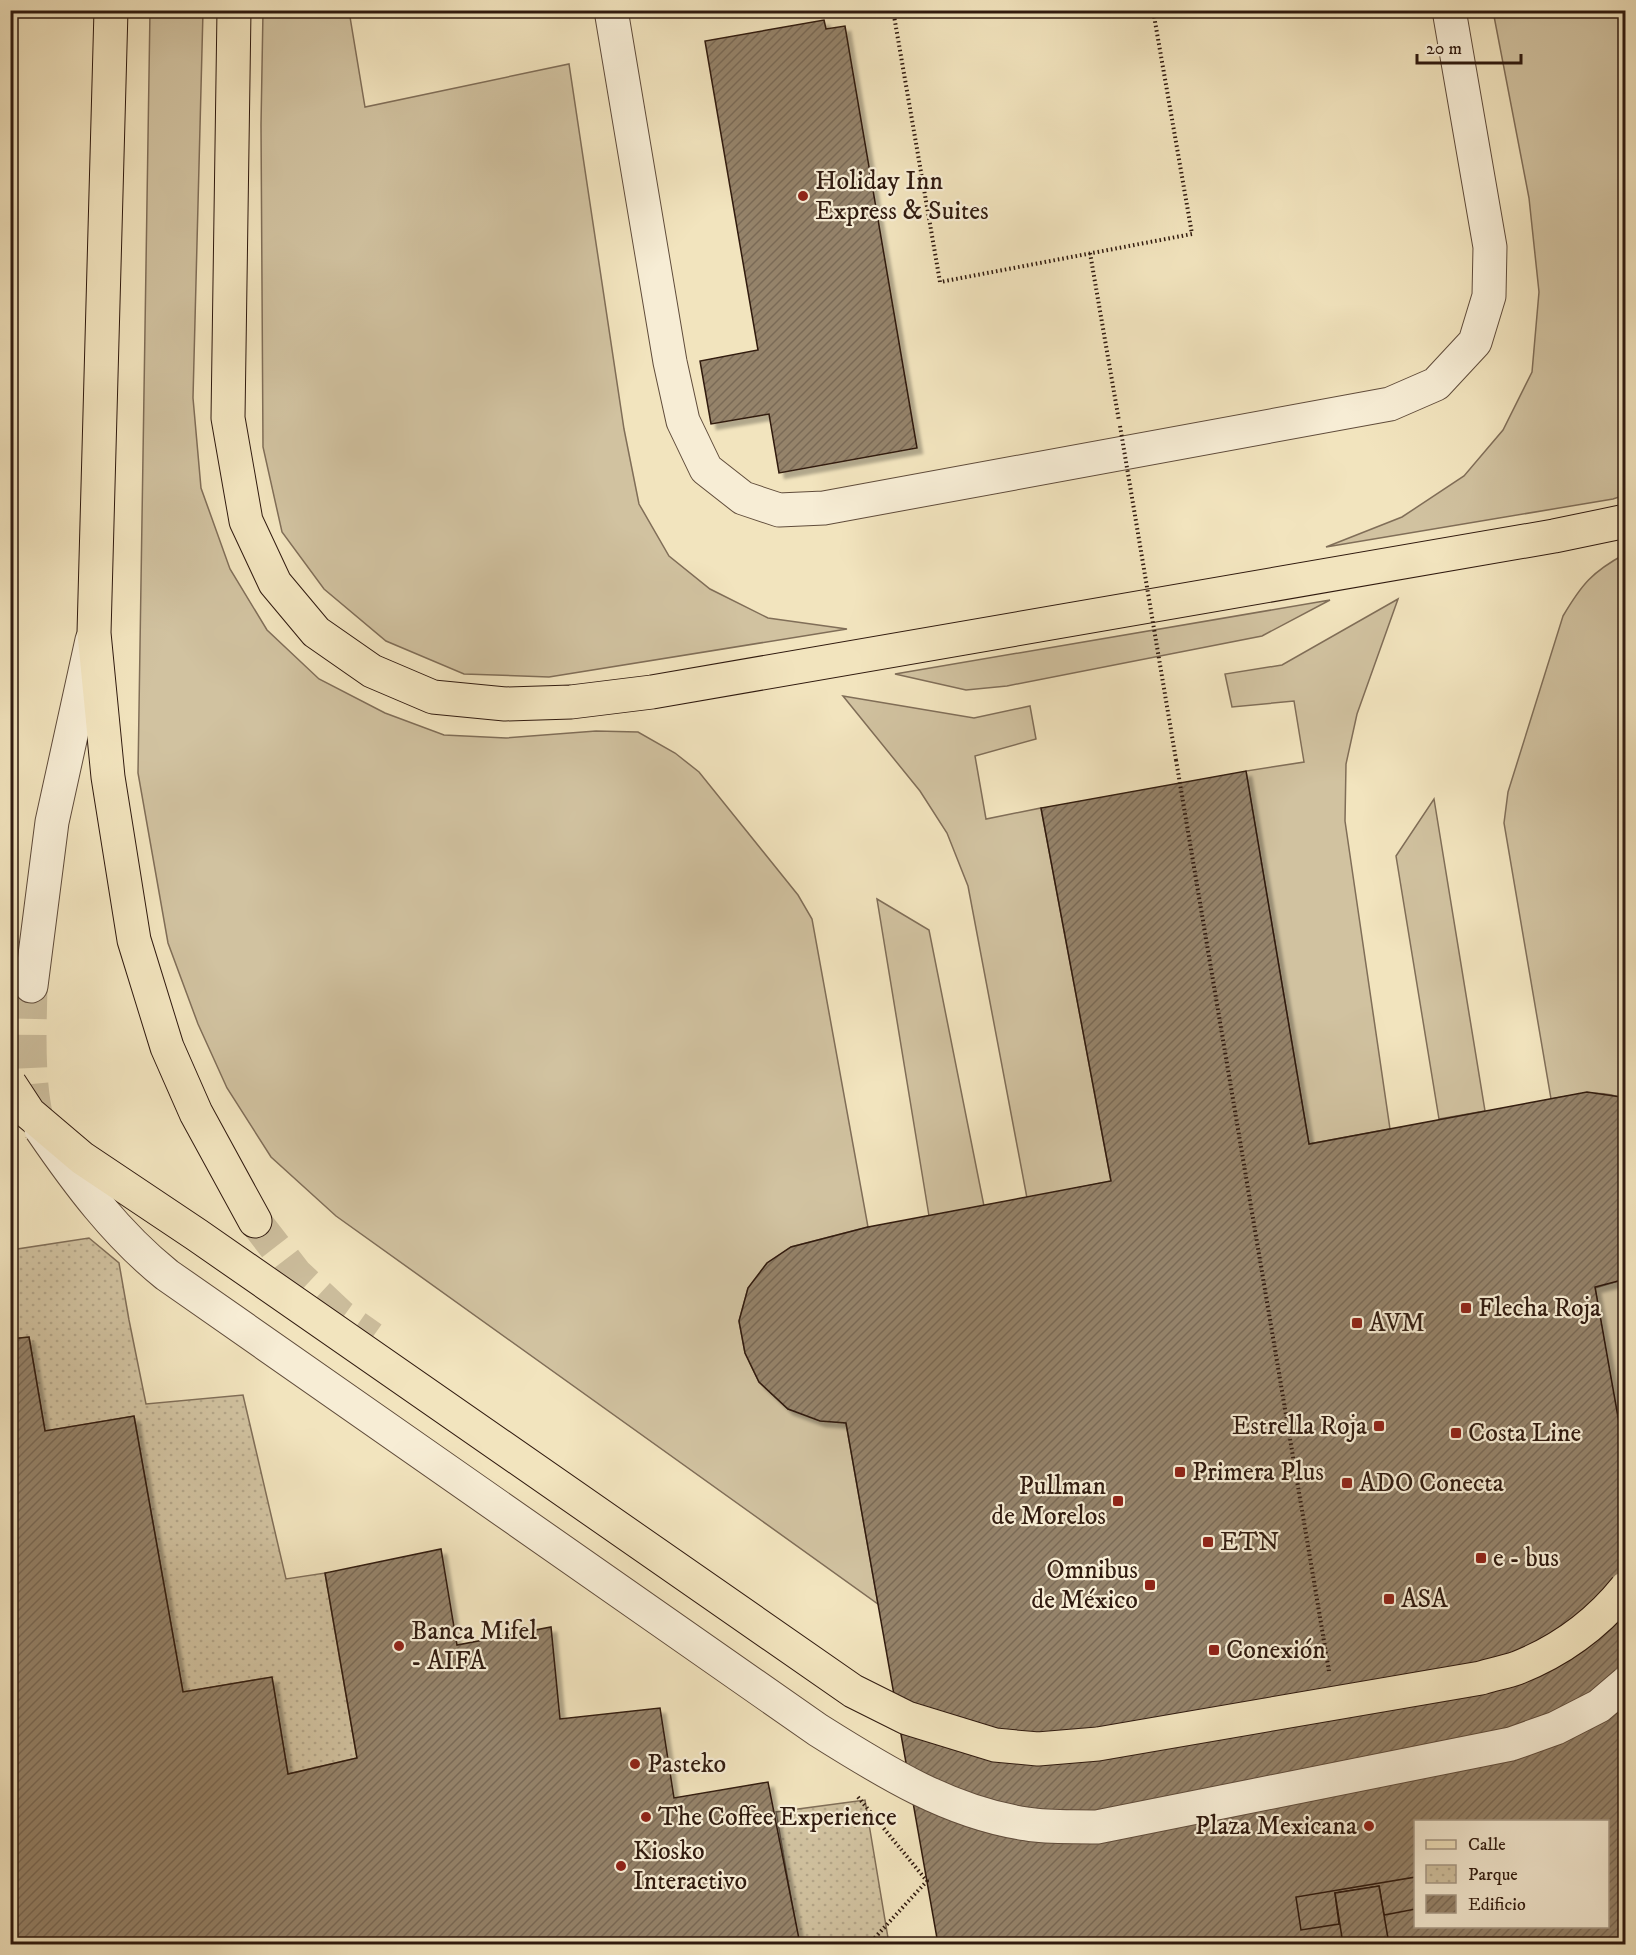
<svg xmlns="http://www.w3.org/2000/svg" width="1636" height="1955" viewBox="0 0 1636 1955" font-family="'IM FELL DW Pica',serif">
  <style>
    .grass { fill: #d1c2a0; stroke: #806e58; stroke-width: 1.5 }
    .park { fill: url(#park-dots); stroke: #806e58; stroke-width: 1.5 }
    .building { fill: url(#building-hatch); stroke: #301a0f; stroke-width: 1.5; fill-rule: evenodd; filter: url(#shadow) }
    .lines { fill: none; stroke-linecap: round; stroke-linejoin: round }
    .minor-tunnel { stroke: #cbbc9b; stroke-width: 33; stroke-dasharray: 33 16; stroke-linecap: butt }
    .major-tunnel { stroke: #cbbc9b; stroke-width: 33; stroke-dasharray: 33 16; stroke-linecap: butt }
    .minor-casing { stroke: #604c3b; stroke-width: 35 }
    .major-casing { stroke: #301a0f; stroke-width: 35 }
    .path { stroke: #301a0f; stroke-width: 4; stroke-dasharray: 1.5 3; stroke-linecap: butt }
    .minor { stroke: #f7edd5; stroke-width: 33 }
    .major { stroke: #f2e4be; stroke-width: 33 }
    .minor-bridge-casing { stroke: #604c3b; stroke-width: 35; stroke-linecap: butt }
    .major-bridge-casing { stroke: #301a0f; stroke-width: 35; stroke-linecap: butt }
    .path-bridge { stroke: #301a0f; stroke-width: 4; stroke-dasharray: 1.5 3; stroke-linecap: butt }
    .minor-bridge { stroke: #f7edd5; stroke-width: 33 }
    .major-bridge { stroke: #f2e4be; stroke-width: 33 }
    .poi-dot { fill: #8f2418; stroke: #f7edd5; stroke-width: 2 }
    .labels { text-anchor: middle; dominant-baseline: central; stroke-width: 4.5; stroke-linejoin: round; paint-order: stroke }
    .poi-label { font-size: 26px; fill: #301a0f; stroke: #f7edd5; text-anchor: start }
  </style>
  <defs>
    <pattern id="park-dots" width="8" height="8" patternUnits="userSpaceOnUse" patternTransform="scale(1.5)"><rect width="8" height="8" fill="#d1c2a0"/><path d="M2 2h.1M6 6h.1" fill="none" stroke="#b4a689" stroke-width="1.8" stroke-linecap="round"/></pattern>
    <pattern id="building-hatch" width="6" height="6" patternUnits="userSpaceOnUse" patternTransform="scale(1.5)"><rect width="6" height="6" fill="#95836a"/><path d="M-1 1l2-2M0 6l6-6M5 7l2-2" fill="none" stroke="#7a6a56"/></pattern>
    <filter id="shadow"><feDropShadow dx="5.5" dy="5.5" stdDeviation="1.5" flood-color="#0004"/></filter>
  </defs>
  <rect width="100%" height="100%" fill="#f2e4be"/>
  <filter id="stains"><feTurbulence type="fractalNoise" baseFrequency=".00333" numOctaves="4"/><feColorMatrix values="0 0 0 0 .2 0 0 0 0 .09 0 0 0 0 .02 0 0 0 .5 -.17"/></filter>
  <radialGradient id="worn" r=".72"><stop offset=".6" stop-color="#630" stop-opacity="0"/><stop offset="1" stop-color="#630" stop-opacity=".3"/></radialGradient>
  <g class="grass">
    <path d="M150,11H203L193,398L201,488L230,569L267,630L319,679L385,713L444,735L506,738L596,731L638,732L675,753L699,772L798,895L812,919L868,1227L791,1247L767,1263L748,1288L739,1321L745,1353L759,1382L788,1409L846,1423L878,1604L336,1216L271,1157L227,1088L198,1024L168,943L138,773Z"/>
    <path d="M263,11H349L365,107L569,64L624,429L639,504L669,556L710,589L768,618L847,629L549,677L464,674L386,641L324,589L282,532L263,447L261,125Z"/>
    <path d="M1493,11H1625V495L1613,499L1326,547L1402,517L1464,476L1503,430L1532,372L1539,292L1529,198Z"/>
    <path d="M1625,554V1100C1604,1088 1574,1095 1551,1099L1504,823L1508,792L1563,616C1582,584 1592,572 1625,554Z"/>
    <path d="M1398,599L1357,714L1346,764L1345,821L1390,1129L1309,1144L1246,771L1304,762L1294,701L1232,707L1225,674L1282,665Z"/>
    <path d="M1330,600L1262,636L1007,686L966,690L895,674Z"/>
    <path d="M843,696L974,718L1030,706L1036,739L975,756L986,819L1041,808L1111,1181L1027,1198L968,886L947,833L920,791Z"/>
    <path d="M1434,799L1485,1111L1439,1119L1396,856Z"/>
    <path d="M877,899L929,930L984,1206L929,1216Z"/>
    <path d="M1625,1279V1462L1595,1288Z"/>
  </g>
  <g class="park">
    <path d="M89,1238L119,1263L129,1320L146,1404L243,1395L286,1579L325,1573L357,1758L288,1774L272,1677L183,1692L134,1416L45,1431L29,1337L11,1339V1250Z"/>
    <path d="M865,1800L889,1944H799L776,1812Z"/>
  </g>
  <g class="building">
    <path d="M824,20L826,29L845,26L917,448L779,473L769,414L711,424L700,361L758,350L705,41Z"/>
    <path d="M1246,771L1309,1144L1587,1092L1621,1097L1626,1100V1279L1595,1287L1626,1462V1944H938L846,1423L820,1421L788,1409L759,1382L745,1353L739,1321L748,1288L767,1263L791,1247L868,1227L1111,1181L1041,808ZM1416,1822H1608V1926H1416Z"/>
    <path d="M29,1337L45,1431L134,1416L183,1692L272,1677L288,1774L357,1758L325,1573L441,1549L457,1645L551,1627L560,1719L660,1708L674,1798L768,1782L800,1944H10V1339Z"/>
    <path d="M1416,1877V1909L1384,1915L1379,1886L1335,1893L1339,1924L1301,1930L1296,1897Z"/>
    <path d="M1379,1886L1389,1944H1343L1335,1893Z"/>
  </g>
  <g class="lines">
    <path class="minor-tunnel" d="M31,986C30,1031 27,1090 41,1133"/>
    <path class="major-tunnel" d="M255,1221L296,1274L341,1316L372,1338"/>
    <g class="minor-casing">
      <g id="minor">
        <path d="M611,10L670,362L683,421L706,469L743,498L779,510L824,508L1390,404L1436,384L1475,342L1489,296L1490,247L1449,10"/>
        <path d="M31,986L52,822L92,640"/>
      </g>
    </g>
    <g class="major-casing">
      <g id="major">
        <path d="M111,10L94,633L108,777L134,940L167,1047L196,1113L255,1221"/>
        <path d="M234,10L228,418L246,521L275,583L316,632L372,671L433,697L505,704L571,702L652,692L1554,536L1626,521"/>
      </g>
    </g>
    <g class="path">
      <path d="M893,10L940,282L1192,234L1153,10"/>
      <path d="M1090,253L1119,421"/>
      <path d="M1176,760L1329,1671"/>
      <path d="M858,1797L927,1881L869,1944"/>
    </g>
    <use href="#minor" class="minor"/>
    <use href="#major" class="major"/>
    <g class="minor-bridge-casing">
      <path id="minor-bridge" d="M41,1129C78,1183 116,1234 167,1275L818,1730C883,1771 950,1813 1027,1824C1050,1828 1074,1826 1097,1827L1511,1744L1556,1728L1599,1706L1626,1683"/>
    </g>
    <g class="major-bridge-casing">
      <path id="major-bridge" d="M10,1084L29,1113L82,1158L197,1235L853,1691L907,1718L995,1745L1038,1749L1098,1744L1481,1678C1493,1674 1506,1672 1517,1668C1560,1651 1597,1624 1626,1588"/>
    </g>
    <path class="path-bridge" d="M1120,426L1176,760"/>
    <use href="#minor-bridge" class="minor-bridge"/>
    <use href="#major-bridge" class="major-bridge"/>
  </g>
  <g class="poi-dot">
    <circle cx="803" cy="196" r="6"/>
    <rect x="1460" y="1302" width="12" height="12" rx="3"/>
    <rect x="1351" y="1317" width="12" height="12" rx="3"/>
    <rect x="1373" y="1420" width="12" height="12" rx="3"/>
    <rect x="1450" y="1427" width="12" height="12" rx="3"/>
    <rect x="1174" y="1466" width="12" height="12" rx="3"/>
    <rect x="1341" y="1477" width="12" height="12" rx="3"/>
    <rect x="1112" y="1495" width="12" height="12" rx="3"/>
    <rect x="1202" y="1536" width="12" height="12" rx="3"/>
    <rect x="1475" y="1552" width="12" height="12" rx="3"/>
    <rect x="1144" y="1579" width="12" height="12" rx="3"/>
    <rect x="1383" y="1593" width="12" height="12" rx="3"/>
    <circle cx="399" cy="1646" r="6"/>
    <rect x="1208" y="1644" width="12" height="12" rx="3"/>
    <circle cx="635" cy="1764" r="6"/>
    <circle cx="646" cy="1817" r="6"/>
    <circle cx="1369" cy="1826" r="6"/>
    <circle cx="621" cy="1866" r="6"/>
  </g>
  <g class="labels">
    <g class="poi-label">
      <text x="815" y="181">Holiday Inn<tspan x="815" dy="30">Express &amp; Suites</tspan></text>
      <text x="1478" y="1308">Flecha Roja</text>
      <text x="1369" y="1323">AVM</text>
      <text x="1367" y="1426" text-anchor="end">Estrella Roja</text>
      <text x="1468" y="1433">Costa Line</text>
      <text x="1192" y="1472">Primera Plus</text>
      <text x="1359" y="1483">ADO Conecta</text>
      <text x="1106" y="1486" text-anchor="end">Pullman<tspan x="1106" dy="30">de Morelos</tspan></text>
      <text x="1220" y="1542">ETN</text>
      <text x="1493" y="1558">e - bus</text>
      <text x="1138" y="1570" text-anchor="end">Omnibus<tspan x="1138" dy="30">de México</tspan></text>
      <text x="1401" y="1599">ASA</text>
      <text x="411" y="1631">Banca Mifel<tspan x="411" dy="30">- AIFA</tspan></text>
      <text x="1226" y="1650">Conexión</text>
      <text x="647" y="1764">Pasteko</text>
      <text x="658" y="1817">The Coffee Experience</text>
      <text x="1357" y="1826" text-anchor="end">Plaza Mexicana</text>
      <text x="633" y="1851">Kiosko<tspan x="633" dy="30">Interactivo</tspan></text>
    </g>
  </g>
  <rect width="1636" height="1955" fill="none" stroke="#f2e4be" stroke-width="36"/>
  <rect x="12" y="12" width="1612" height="1931" fill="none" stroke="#301a0f" stroke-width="3"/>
  <rect x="18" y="18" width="1600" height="1919" fill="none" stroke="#301a0f" stroke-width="1.5"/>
  <rect x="1414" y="1820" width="195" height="108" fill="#f7edd5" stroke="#a79986" stroke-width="1.5"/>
  <rect x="1426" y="1840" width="30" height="9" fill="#f2e4be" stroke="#a79986" stroke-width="1.5"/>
  <text x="1468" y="1850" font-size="18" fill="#301a0f">Calle</text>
  <rect x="1426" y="1865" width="30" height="18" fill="url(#park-dots)" stroke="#a79986" stroke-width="1.5"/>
  <text x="1468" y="1880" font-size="18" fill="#301a0f">Parque</text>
  <rect x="1426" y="1895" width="30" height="18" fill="url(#building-hatch)" stroke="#a79986" stroke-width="1.5"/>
  <text x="1468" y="1910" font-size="18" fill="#301a0f">Edificio</text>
  <path d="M1417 54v9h104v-9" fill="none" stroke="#301a0f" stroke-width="3"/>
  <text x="1426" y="54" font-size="18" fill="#301a0f" stroke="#f7edd5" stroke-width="4.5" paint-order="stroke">20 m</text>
  <rect width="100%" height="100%" filter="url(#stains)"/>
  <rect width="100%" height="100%" fill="url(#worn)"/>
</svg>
